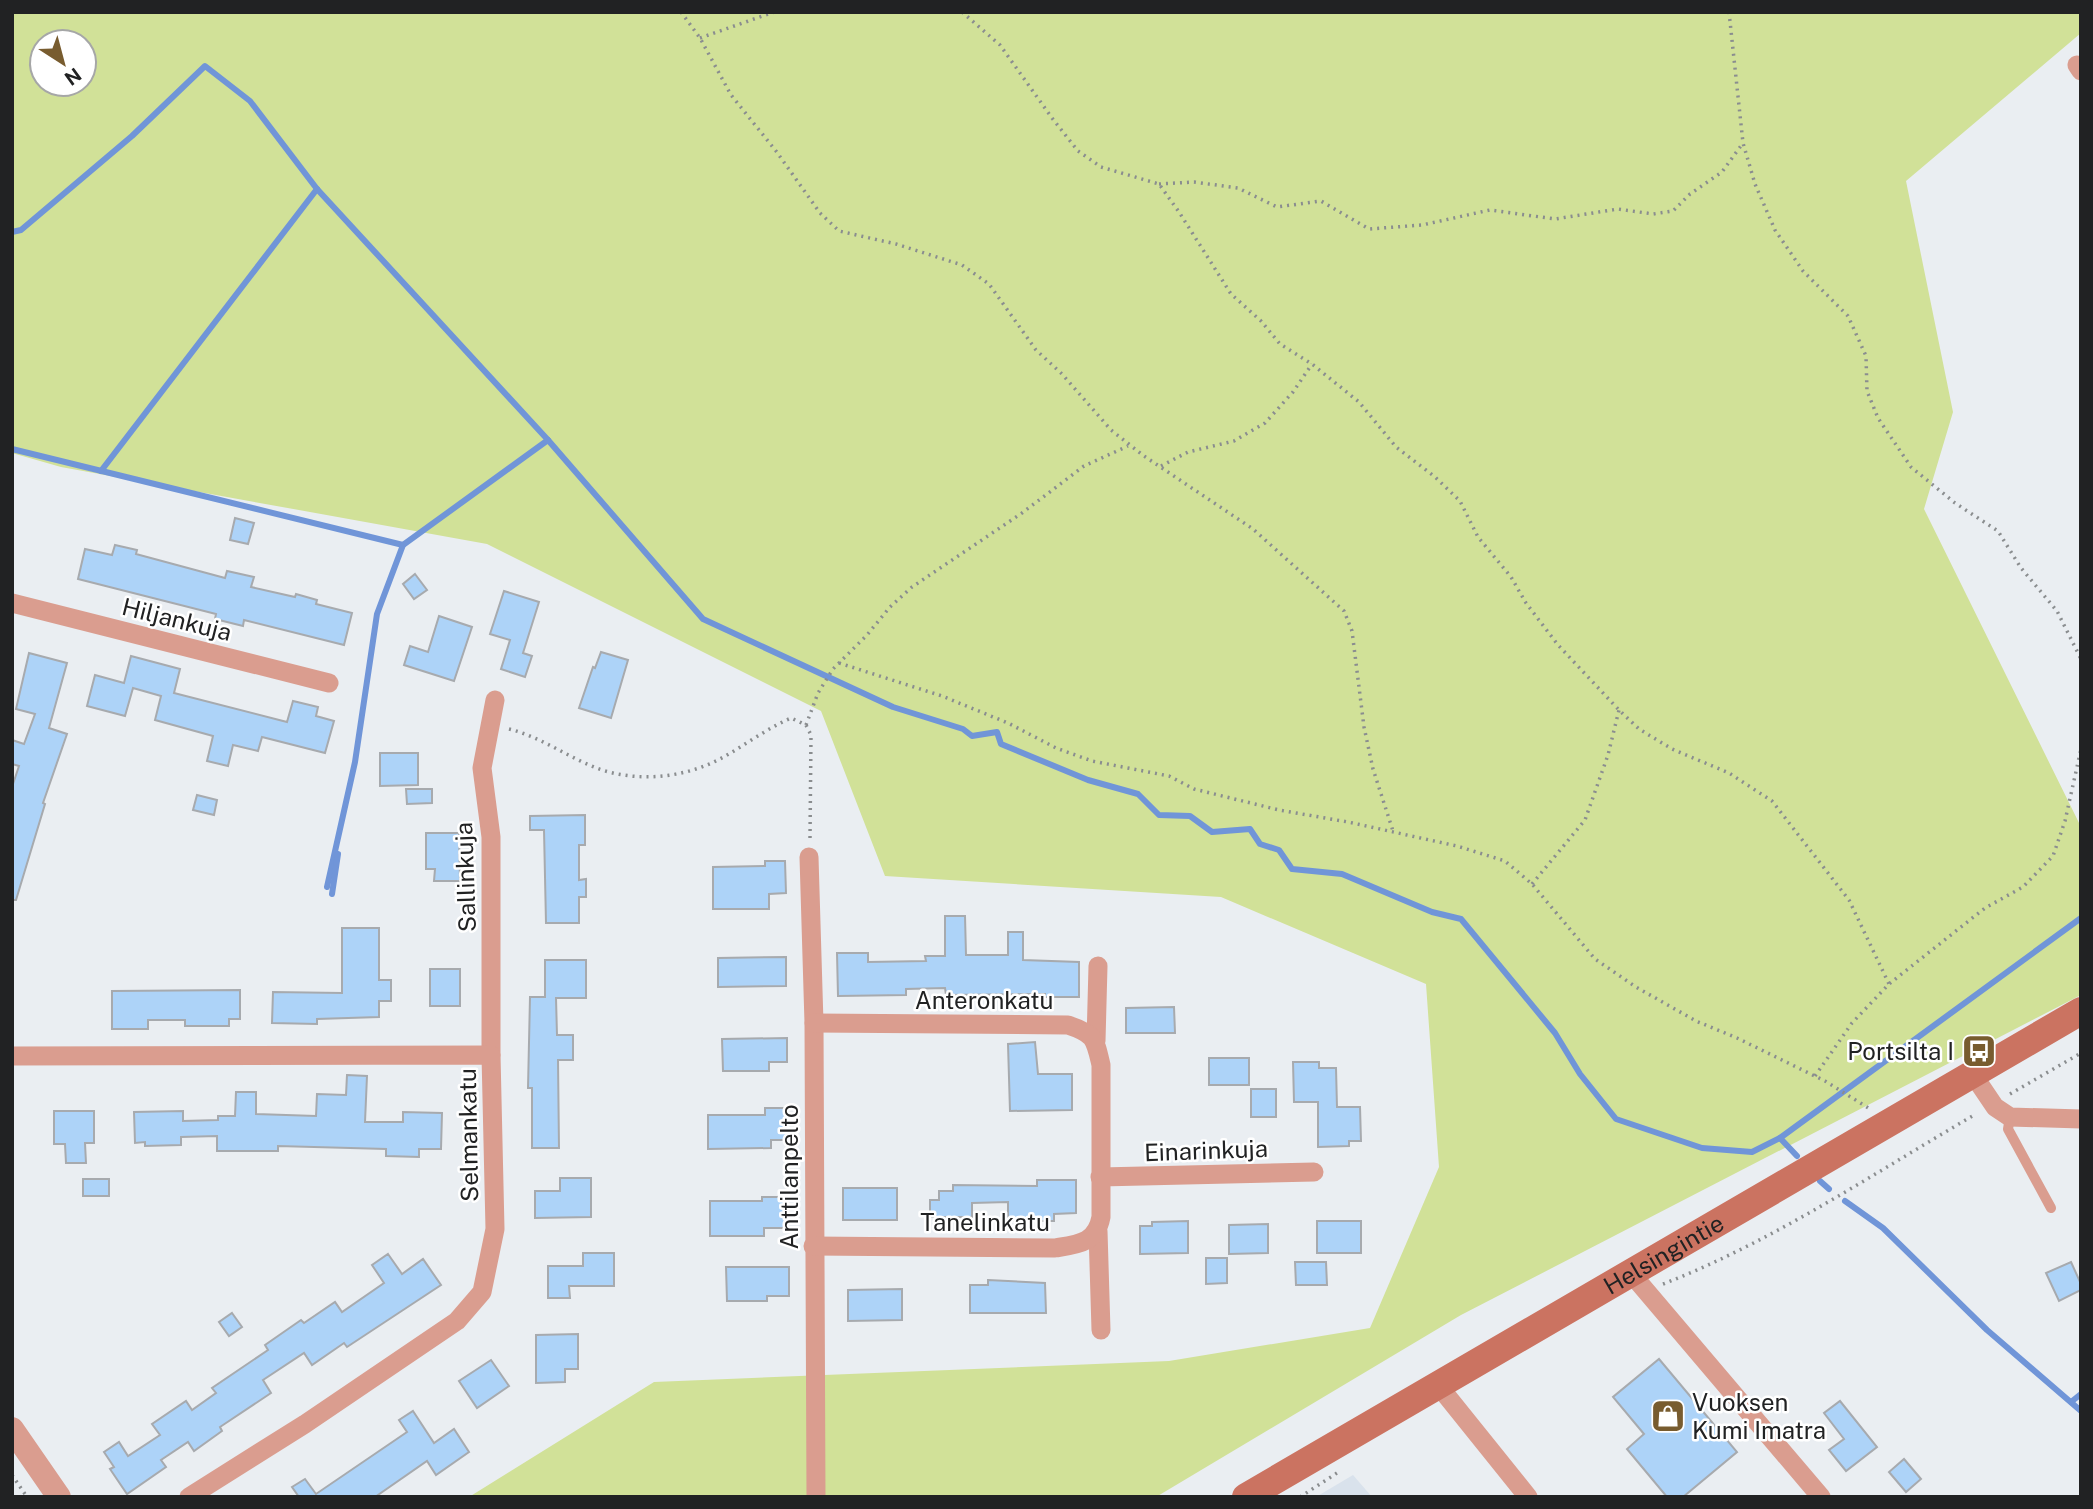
<svg xmlns="http://www.w3.org/2000/svg" width="2093" height="1509" viewBox="0 0 2093 1509" font-family="'Public Sans',sans-serif">
  <style>
    .built { fill: #d9e2ec }
    .green { fill: #d1e198; fill-rule: evenodd }
    .lines { fill: none; stroke-linecap: round; stroke-linejoin: round }
    .stream { stroke: #7095d8; stroke-width: 6 }
    .building { fill: #add3f8; stroke: #a7aaae; stroke-width: 2 }
    .path { stroke: #8a8d8f; stroke-width: 3.5; stroke-dasharray: 2 5; stroke-linecap: butt }
    .service { stroke: #da9d8f; stroke-width: 10 }
    .minor { stroke: #da9d8f; stroke-width: 19 }
    .tertiary { stroke: #da9d8f; stroke-width: 24 }
    .secondary { stroke: #cb7361; stroke-width: 28 }
    .labels { text-anchor: middle; dominant-baseline: central; stroke-width: 5; stroke-linejoin: round; paint-order: stroke }
    .street-label { font-size: 24px; fill: #212223; stroke: #fff }
    .poi-label { font-size: 24px; fill: #212223; stroke: #fff; text-anchor: end }
  </style>
  <rect width="100%" height="100%" fill="#eaeef2"/>
  <path class="built" d="M1353,1475L1372,1497H1316Z"/>
  <path class="green" d="M12,12H2081V33L1906,181L1953,412L1924,509L2081,827V995L1461,1315L1156,1497H469L654,1382L1169,1361L1370,1328L1439,1167L1426,984L1221,897L885,876L821,711L487,544L61,467L12,453ZM42,42H84V84H42Z"/>
  <g class="lines">
    <g class="stream">
      <path d="M12,232L21,230L132,136L205,66L250,101L317,189L548,440L703,619L893,707L963,729L972,736L997,732L1001,744L1088,780L1138,794L1159,815L1190,816L1212,832L1250,829L1260,844L1279,850L1292,869L1342,874L1432,912L1461,919L1555,1033L1580,1074L1616,1119L1702,1148L1752,1152L1780,1138L2081,918"/>
      <path d="M12,449L403,545"/>
      <path d="M101,471L317,189"/>
      <path d="M327,887L355,762L377,614L403,545L548,440"/>
      <path d="M332,894L338,854"/>
      <path d="M1780,1138L1797,1156"/>
      <path d="M1820,1181L1829,1189"/>
      <path d="M1845,1201L1883,1228L1987,1330L2081,1411"/>
      <path d="M2071,1402L2081,1394"/>
    </g>
  </g>
  <g class="building">
    <path d="M235,518L254,523L248,544L230,540Z"/>
    <path d="M115,545L137,550L136,554L225,578L227,571L254,577L251,587L295,597L296,594L317,600L316,604L352,613L344,645L244,620L243,626L215,619L216,614L78,579L85,549L112,555Z"/>
    <path d="M415,574L427,590L414,599L403,584Z"/>
    <path d="M504,591L539,602L523,653L532,656L525,677L501,669L510,640L490,634Z"/>
    <path d="M439,616L472,627L454,681L404,665L410,646L428,652Z"/>
    <path d="M601,652L628,660L611,718L579,708L593,667L595,668Z"/>
    <path d="M29,653L67,663L49,728L67,734L43,803L45,804L16,900H12V787L19,766L12,764V740L24,744L35,714L16,709Z"/>
    <path d="M131,656L180,669L174,693L287,722L293,701L318,707L316,716L334,721L325,753L262,737L258,751L233,745L228,766L207,761L213,736L155,720L161,696L133,688L125,716L87,706L95,675L124,683Z"/>
    <path d="M380,753H418V785L380,786Z"/>
    <path d="M406,789H432V803L407,804Z"/>
    <path d="M197,795L217,800L214,815L193,810Z"/>
    <path d="M585,815V845H579V880L586,879V897H579V923H546L544,830H530V816Z"/>
    <path d="M426,833H459L460,881H434L435,869H426Z"/>
    <path d="M765,861H785L786,893L769,894V909H713V867L765,866Z"/>
    <path d="M945,916H965L966,955H1008V932H1023V960L1079,962V997H1045V994L946,995L945,988L906,989V995L838,996L837,953H868V962L926,961L925,956H945Z"/>
    <path d="M342,928H379V980H391V1001H379V1017L317,1019V1024L272,1023L273,992L342,993Z"/>
    <path d="M786,957V986L718,987V958Z"/>
    <path d="M545,960H586V998H556L557,1035H573V1060H558L559,1148H532V1088H528L530,997H545Z"/>
    <rect x="430" y="969" width="30" height="37"/>
    <path d="M240,990V1019H229V1026H185V1020H148V1029H112V991Z"/>
    <path d="M1174,1007L1175,1033H1126V1008Z"/>
    <path d="M787,1038V1062H769V1071H723L722,1039Z"/>
    <path d="M1035,1042L1038,1074H1072V1110L1010,1111L1008,1044Z"/>
    <rect x="1209" y="1058" width="40" height="27"/>
    <path d="M1293,1062H1319V1068H1336L1337,1107H1360L1361,1141H1349V1146L1318,1147V1102H1294Z"/>
    <path d="M347,1075L367,1076L365,1122H403V1112L442,1113L441,1149H419V1157L386,1156V1149L278,1146V1151H217V1136L181,1137V1145L145,1146V1142L135,1143L134,1112L183,1111V1121L218,1120V1116H235L236,1092H256V1114L316,1116L317,1094L346,1095Z"/>
    <rect x="1251" y="1089" width="25" height="28"/>
    <path d="M765,1108H788V1140H771V1148L708,1149V1115H765Z"/>
    <path d="M54,1111H94V1143H85L86,1163H66L65,1144H54Z"/>
    <path d="M560,1178H591V1217L535,1218V1191H560Z"/>
    <rect x="83" y="1179" width="26" height="17"/>
    <path d="M1037,1180H1076V1213L1054,1214V1221H1008V1202L972,1203V1217H930V1200H939V1191H953V1185L1037,1186Z"/>
    <rect x="843" y="1188" width="54" height="32"/>
    <path d="M762,1197H788V1228H764V1236H710V1201H762Z"/>
    <path d="M1188,1221V1253L1140,1254V1226H1152V1222Z"/>
    <rect x="1317" y="1221" width="44" height="32"/>
    <path d="M1268,1224V1253L1229,1254V1225Z"/>
    <path d="M583,1253H614V1286H569L570,1298H548V1266H583Z"/>
    <path d="M388,1254L402,1274L423,1259L441,1285L347,1347L344,1343L312,1365L304,1353L263,1380L271,1393L220,1427L222,1431L194,1451L188,1442L161,1460L166,1467L127,1494L110,1469L114,1467L104,1452L119,1442L128,1456L160,1435L152,1424L186,1401L192,1410L216,1393L212,1388L268,1350L265,1345L301,1320L304,1323L335,1302L342,1312L384,1283L372,1265Z"/>
    <path d="M1206,1258H1227V1283L1206,1284Z"/>
    <path d="M1295,1262H1326L1327,1285H1296Z"/>
    <path d="M2071,1262L2081,1284V1290L2059,1301L2046,1273Z"/>
    <path d="M726,1267H789V1296H767V1301H727Z"/>
    <path d="M988,1280L1045,1283L1046,1313H970V1285H988Z"/>
    <path d="M902,1289V1320L848,1321V1290Z"/>
    <path d="M232,1313L242,1327L229,1336L219,1322Z"/>
    <path d="M578,1334V1369H565V1382L536,1383V1335Z"/>
    <path d="M1659,1359L1737,1452L1683,1497H1667L1627,1449L1644,1434L1613,1397Z"/>
    <path d="M491,1360L509,1386L477,1408L459,1381Z"/>
    <path d="M1840,1401L1877,1447L1846,1471L1829,1450L1844,1439L1824,1413Z"/>
    <path d="M413,1411L434,1443L454,1429L469,1452L436,1475L427,1461L375,1497H299L292,1487L305,1479L316,1494L407,1432L399,1420Z"/>
    <path d="M1904,1459L1921,1479L1906,1492L1889,1472Z"/>
  </g>
  <g class="lines">
    <g class="path">
      <path d="M681,12L700,38L731,95L776,151L820,213L839,231L896,244L962,265L989,284L1036,350L1062,374L1111,430L1144,456L1253,529L1344,611L1352,631L1364,727L1373,769L1393,831"/>
      <path d="M962,12L1000,45L1052,118L1078,151L1101,167L1159,184L1179,212L1231,294L1261,321L1280,344L1312,364L1359,402L1396,447L1435,477L1460,501L1478,537L1511,577L1526,603L1558,645L1619,710L1639,729L1672,749L1729,773L1772,801L1849,900L1889,984"/>
      <path d="M1729,12L1743,143L1755,184L1775,230L1803,271L1848,316L1866,356L1867,391L1878,418L1911,467L1955,503L1998,531L2021,568L2057,611L2081,659"/>
      <path d="M700,38L774,12"/>
      <path d="M1159,184L1194,182L1238,188L1277,207L1321,201L1369,229L1422,225L1490,210L1555,219L1618,209L1653,214L1673,211L1690,194L1722,172L1743,143"/>
      <path d="M1161,466L1188,452L1234,441L1265,423L1293,392L1312,364"/>
      <path d="M839,663L942,696L1008,723L1056,748L1092,761L1169,776L1194,789L1279,810L1348,822L1457,846L1505,861L1532,884L1595,959L1636,987L1696,1021L1737,1038L1825,1081L1870,1109"/>
      <path d="M806,725L818,693L833,669L867,635L890,607L912,587L1022,513L1084,466L1128,446"/>
      <path d="M509,729C542,737 570,759 602,770C643,783 690,777 727,755C748,743 768,728 791,718L806,725L811,735L810,838"/>
      <path d="M1532,884L1585,820L1608,755L1619,710"/>
      <path d="M1815,1076L1852,1023L1889,984L1985,908L2023,887L2053,856L2065,821L2081,749"/>
      <path d="M2010,1094L2081,1053"/>
      <path d="M1663,1284C1774,1241 1874,1173 1976,1114"/>
      <path d="M12,1475L27,1497"/>
      <path d="M1300,1497L1337,1473"/>
    </g>
    <path class="service" d="M2010,1117L2008,1129L2051,1208"/>
    <g class="minor">
      <path d="M2077,65L2081,71"/>
      <path d="M12,603L329,683"/>
      <path d="M809,857L814,1023L816,1497"/>
      <path d="M1096,1041L1098,966"/>
      <path d="M491,1055V837L482,768L495,700"/>
      <path d="M12,1056L491,1055L495,1229L482,1292L457,1321L305,1424L189,1497"/>
      <path d="M1972,1073L1995,1107L2010,1117L2081,1119"/>
      <path d="M1100,1177L1314,1172"/>
      <path d="M1098,1231L1101,1330"/>
      <path d="M813,1246L1055,1248C1079,1244 1096,1243 1101,1217V1065C1095,1039 1095,1034 1068,1025L814,1023"/>
      <path d="M1630,1272L1821,1497"/>
      <path d="M1438,1385L1528,1497"/>
    </g>
    <path class="tertiary" d="M12,1429L59,1497"/>
    <path class="secondary" id="s1" d="M1246,1497L2081,1011"/>
  </g>
  <defs>
    <g id="bus-square" transform="scale(1.75)"><rect x="-9" y="-9" width="18" height="18" rx="4" fill="#785c2f" stroke="#fff"/><path d="M-5-6H5V4H4V6H2V4H-2V6H-4V4H-5ZM-3.5-4V0h7V-4ZM-3.5 1.2v1.5H-2V1.2ZM2 1.2v1.5H3.5V1.2Z" fill="#fff"/></g>
    <g id="shop-square" transform="scale(1.75)"><rect x="-9" y="-9" width="18" height="18" rx="4" fill="#785c2f" stroke="#fff"/><path d="M-5-2.5h2.3a2.7 3.5 0 0 1 5.4 0H5L5.5 6h-11ZM-1.5-2.5h3a1.5 2.3 0 0 0-3 0Z" fill="#fff"/></g>
  </defs>
  <g fill-rule="evenodd">
    <use href="#bus-square" x="1979" y="1051"/>
    <use href="#shop-square" x="1668" y="1416"/>
  </g>
  <g class="labels">
    <g class="street-label">
      <text transform="translate(177 619) rotate(14)">Hiljankuja</text>
      <text transform="translate(465 877) rotate(-92)">Sallinkuja</text>
      <text x="984" y="1000">Anteronkatu</text>
      <text transform="translate(468 1135) rotate(-91)">Selmankatu</text>
      <text transform="translate(1206 1150) rotate(-2)">Einarinkuja</text>
      <text transform="translate(789 1177) rotate(-90)">Anttilanpelto</text>
      <text x="985" y="1222">Tanelinkatu</text>
      <text stroke="none"><textPath href="#s1" startOffset="483">Helsingintie</textPath></text>
    </g>
    <g class="poi-label">
      <text x="1954" y="1051">Portsilta I</text>
      <text x="1692" y="1402" text-anchor="start">Vuoksen<tspan x="1692" dy="28">Kumi Imatra</tspan></text>
    </g>
  </g>
  <rect width="2093" height="1509" fill="none" stroke="#212223" stroke-width="28"/>
  <g transform="translate(63 63) rotate(144)"><circle r="33" fill="#ffffff" stroke="#a6a7a7" stroke-width="2"/>
  <path d="M0-5L12 26L0 18L-12 26Z" fill="#785c2f"/>
  <text y="-10" font-size="19" font-weight="bold" text-anchor="middle" fill="#212223">N</text>
  </g>
</svg>
